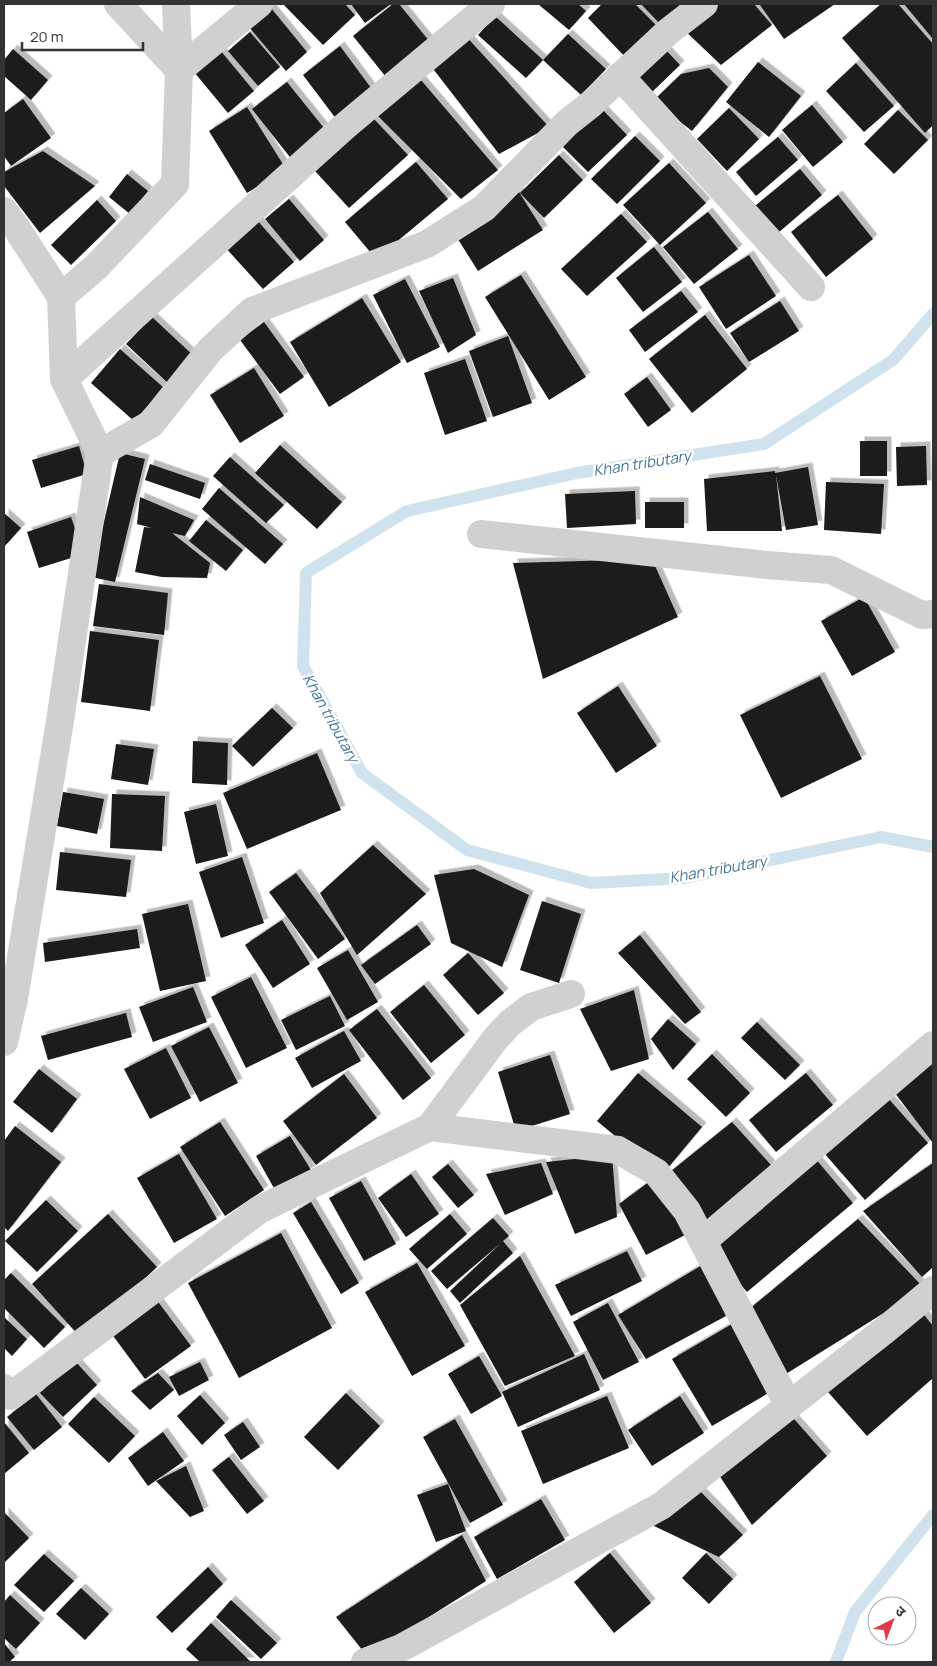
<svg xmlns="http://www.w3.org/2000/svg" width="937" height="1666" viewBox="0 0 937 1666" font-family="Manrope,'Noto Sans Devanagari',sans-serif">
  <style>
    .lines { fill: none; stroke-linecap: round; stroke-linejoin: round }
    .stream { stroke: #cfe2ee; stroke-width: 12 }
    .building { fill: #1a1a1a; filter: url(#shadow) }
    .minor { stroke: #d0d0d0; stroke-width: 28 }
    .labels { text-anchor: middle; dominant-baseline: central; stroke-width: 5; stroke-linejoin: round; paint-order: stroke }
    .water-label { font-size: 15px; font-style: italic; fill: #3f7597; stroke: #fff }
  </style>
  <defs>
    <filter id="shadow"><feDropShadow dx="4.5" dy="-4.5" stdDeviation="0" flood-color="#0004"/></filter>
  </defs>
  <rect width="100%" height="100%" fill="#fff"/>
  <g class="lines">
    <g class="stream">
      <path d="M933,314L893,360L764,444L577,473L407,511L306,573L303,666L362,773L467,850L591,883L685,878L881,837L933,847"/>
      <path d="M836,1662L855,1612L933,1515"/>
    </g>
  </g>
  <g class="building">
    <path d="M283,4H345L355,15L323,45Z"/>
    <path d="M351,4H391L365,23Z"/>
    <path d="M393,4H399L430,42L386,77L353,36Z"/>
    <path d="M538,4H578L586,11L569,30Z"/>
    <path d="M602,4H635L659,28L627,59L588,18Z"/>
    <path d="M641,4H681L682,5L661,25Z"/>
    <path d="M720,4H754L772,25L721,65L682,28Z"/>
    <path d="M761,4H835L784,39L760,5Z"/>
    <path d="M881,4H898L933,44V125L925,133L842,38Z"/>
    <path d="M904,4H933V39Z"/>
    <path d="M271,8L307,52L286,71L249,27Z"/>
    <path d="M495,16L543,60L526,78L478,35Z"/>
    <path d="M250,32L280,67L258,86L228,51Z"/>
    <path d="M463,33L549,127L499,154L427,61Z"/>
    <path d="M568,34L606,69L581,95L543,60Z"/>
    <path d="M340,46L374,92L337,120L303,75Z"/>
    <path d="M664,48L680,65L652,92L636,75Z"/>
    <path d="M13,49L48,80L31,100L4,76V60Z"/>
    <path d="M220,50L254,91L228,113L194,72Z"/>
    <path d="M758,62L801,96L769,137L726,102Z"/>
    <path d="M856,63L894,106L864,132L826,91Z"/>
    <path d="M709,68L728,87L692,131L653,101L681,74Z"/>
    <path d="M414,72L498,170L461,199L373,111Z"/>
    <path d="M287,82L328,133L293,161L252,109Z"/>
    <path d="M23,99L51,138L11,166L4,156V113Z"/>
    <path d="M812,105L843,142L813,167L782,130Z"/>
    <path d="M247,107L286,169L247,193L209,131Z"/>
    <path d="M601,108L627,135L588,172L562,146Z"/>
    <path d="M729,108L759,139L727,171L697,139Z"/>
    <path d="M898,110L928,140L894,174L864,144Z"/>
    <path d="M373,118L408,155L349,208L315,171Z"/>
    <path d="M635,136L660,161L617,204L591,179Z"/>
    <path d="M778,137L798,160L756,196L736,172Z"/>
    <path d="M43,151L95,186L40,233L4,186V172Z"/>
    <path d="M559,155L583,180L544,218L520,193Z"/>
    <path d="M416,162L448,199L376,259L345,222Z"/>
    <path d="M669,163L706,203L660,245L623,205Z"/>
    <path d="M800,169L822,195L778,233L755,206Z"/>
    <path d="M127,174L148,191L130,214L109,197Z"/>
    <path d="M519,192L543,230L478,271L454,233Z"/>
    <path d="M838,195L873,239L826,277L791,232Z"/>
    <path d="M289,199L324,240L300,261L265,219Z"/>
    <path d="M97,200L116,221L71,265L51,245Z"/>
    <path d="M708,212L738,249L694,284L663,247Z"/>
    <path d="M621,214L647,242L587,296L561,269Z"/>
    <path d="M256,219L294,262L263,289L224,246Z"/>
    <path d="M654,247L682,282L643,312L616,278Z"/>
    <path d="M749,255L776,296L726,329L699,287Z"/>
    <path d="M521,275L586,377L549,400L485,297Z"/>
    <path d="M453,278L476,335L448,353L419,291Z"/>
    <path d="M405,279L440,347L407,363L373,295Z"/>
    <path d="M681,291L698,312L645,352L629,330Z"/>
    <path d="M362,298L401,362L329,407L290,342Z"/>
    <path d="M780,301L799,331L749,362L730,333Z"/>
    <path d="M705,315L747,369L692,413L649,359Z"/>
    <path d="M152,317L196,358L170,385L126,344Z"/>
    <path d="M264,322L304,377L280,394L240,340Z"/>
    <path d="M508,336L532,403L493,417L469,351Z"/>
    <path d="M120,349L164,388L134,421L91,383Z"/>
    <path d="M465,359L487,421L445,435L424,373Z"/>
    <path d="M254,368L284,416L240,443L210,395Z"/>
    <path d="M647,377L671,410L648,427L624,394Z"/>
    <rect x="860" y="441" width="27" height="35"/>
    <path d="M280,445L342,502L317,529L255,473Z"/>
    <path d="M79,446L87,474L41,488L32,460Z"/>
    <path d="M926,446L927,485L897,486L896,447Z"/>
    <path d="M120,453L145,459L115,582L91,577Z"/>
    <path d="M230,457L284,505L266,523L213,476Z"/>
    <path d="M150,464L205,483L200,499L145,480Z"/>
    <path d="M808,467L818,525L786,530L776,475L782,531H707L704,479L775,471V473Z"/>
    <path d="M826,482L884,484L881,534L824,530Z"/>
    <path d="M219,488L283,544L265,564L202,509Z"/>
    <path d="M635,491L636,524L567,528L565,494Z"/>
    <path d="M140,497L194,520L185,536L172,533L210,563L207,578L162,577L135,572L144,527L152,528L137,524Z"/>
    <rect x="645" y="502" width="39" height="26"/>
    <path d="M4,513L21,528L4,547Z"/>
    <path d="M71,517L84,554L39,568L27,532Z"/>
    <path d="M206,520L243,550L226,571L189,541Z"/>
    <path d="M652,559L678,617L543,679L513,563Z"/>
    <path d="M99,584L168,593L164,635L93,626Z"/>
    <path d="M864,597L895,652L852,676L821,621Z"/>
    <path d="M90,631L159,640L150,711L81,702Z"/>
    <path d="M820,676L862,759L781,798L740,715Z"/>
    <path d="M618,686L657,746L616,773L577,713Z"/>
    <path d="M272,708L293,728L253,767L232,746Z"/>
    <path d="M193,741L228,743L227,785L192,783Z"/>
    <path d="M116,744L154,749L148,785L111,779Z"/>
    <path d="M317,753L341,810L247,849L223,793Z"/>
    <path d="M63,792L104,799L97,834L57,826Z"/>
    <path d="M112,794L165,796L162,851L110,848Z"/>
    <path d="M216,804L228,856L196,864L184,812Z"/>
    <path d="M373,845L426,894L357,955L320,893Z"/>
    <path d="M60,852L131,860L126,897L56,890Z"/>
    <path d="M242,857L264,923L221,938L199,872Z"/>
    <path d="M474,869L529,895L502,967L451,943L434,875Z"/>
    <path d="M296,873L345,939L318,959L269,892Z"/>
    <path d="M542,901L581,914L559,983L520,970Z"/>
    <path d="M188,904L206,981L160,991L142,914Z"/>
    <path d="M282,920L310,964L273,988L245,945Z"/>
    <path d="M417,925L431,944L375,984L361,965Z"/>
    <path d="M137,929L140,948L45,962L43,943Z"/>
    <path d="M640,935L701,1012L685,1024L618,953Z"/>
    <path d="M348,950L378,1002L347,1020L317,968Z"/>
    <path d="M468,953L504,993L478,1015L443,975Z"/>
    <path d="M251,977L287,1048L246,1068L211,997Z"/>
    <path d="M424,985L465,1035L431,1063L390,1012Z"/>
    <path d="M193,987L207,1022L153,1042L139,1007Z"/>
    <path d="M634,990L649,1059L611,1071L580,1009Z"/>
    <path d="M330,996L345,1026L296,1050L281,1020Z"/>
    <path d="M377,1009L431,1078L403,1100L349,1030Z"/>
    <path d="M126,1013L132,1037L48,1060L41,1036Z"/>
    <path d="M668,1019L696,1044L673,1070L651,1039Z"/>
    <path d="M757,1022L800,1065L785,1080L741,1038Z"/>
    <path d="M209,1027L238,1083L200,1102L171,1046Z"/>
    <path d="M344,1031L361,1061L312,1088L295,1058Z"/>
    <path d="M933,1046V1143L888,1084Z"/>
    <path d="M166,1048L191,1098L150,1119L124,1069Z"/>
    <path d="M712,1054L750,1093L726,1117L687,1079Z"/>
    <path d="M550,1055L570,1114L516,1131L498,1072Z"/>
    <path d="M39,1069L77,1099L52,1133L13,1102Z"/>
    <path d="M638,1073L702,1127L662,1175L597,1121Z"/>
    <path d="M806,1073L833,1105L776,1152L749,1120Z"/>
    <path d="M344,1074L377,1118L316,1165L283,1121Z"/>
    <path d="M887,1097L928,1143L865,1200L824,1153Z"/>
    <path d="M220,1122L264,1190L225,1216L180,1147Z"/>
    <path d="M732,1122L771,1165L712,1227L665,1176Z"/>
    <path d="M15,1126L61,1162L8,1231L4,1227V1141Z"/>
    <path d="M290,1136L311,1170L275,1190L256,1156Z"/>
    <path d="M179,1154L217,1219L174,1243L137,1178Z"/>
    <path d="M612,1155L617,1217L575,1234L546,1162Z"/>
    <path d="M814,1157L853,1203L747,1292L708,1246Z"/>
    <path d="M541,1163L553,1194L505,1215L486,1174Z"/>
    <path d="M933,1163V1267L922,1277L863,1211Z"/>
    <path d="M448,1164L474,1195L458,1208L432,1177Z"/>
    <path d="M411,1174L439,1214L406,1237L378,1198Z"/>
    <path d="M657,1176L695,1230L646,1255L619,1204Z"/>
    <path d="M361,1181L396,1244L364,1261L329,1198Z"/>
    <path d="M46,1200L78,1231L37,1272L5,1241Z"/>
    <path d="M311,1202L359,1283L341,1294L293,1213Z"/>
    <path d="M108,1214L157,1267L81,1338L32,1284Z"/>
    <path d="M450,1214L467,1234L427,1269L409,1249Z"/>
    <path d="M493,1218L509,1236L503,1241L513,1253L460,1303L450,1291L501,1243L447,1289L431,1271Z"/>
    <path d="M858,1219L924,1288L781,1377L748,1310Z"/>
    <path d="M281,1233L332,1328L239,1378L188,1283Z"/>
    <path d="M627,1251L642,1281L571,1316L555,1285Z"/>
    <path d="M520,1256L575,1356L505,1386L460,1305Z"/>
    <path d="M417,1263L465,1346L412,1376L365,1292Z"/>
    <path d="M704,1264L726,1316L646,1359L618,1315Z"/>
    <path d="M11,1273L65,1327L44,1348L4,1308V1280Z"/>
    <path d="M156,1299L191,1346L145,1379L111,1333Z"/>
    <path d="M608,1303L639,1362L603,1380L573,1322Z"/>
    <path d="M921,1311L933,1326V1378L867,1436L828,1392Z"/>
    <path d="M4,1317L27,1339L12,1356L4,1348Z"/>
    <path d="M732,1324L772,1391L712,1426L672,1359Z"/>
    <path d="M584,1354L600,1390L518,1427L502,1392Z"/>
    <path d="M479,1356L502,1396L471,1414L448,1374Z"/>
    <path d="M74,1360L97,1385L63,1417L40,1393Z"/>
    <path d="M200,1362L209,1380L179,1396L169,1377Z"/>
    <path d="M158,1373L174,1390L150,1410L131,1391Z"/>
    <path d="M346,1393L380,1426L338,1470L304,1437Z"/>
    <path d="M36,1394L62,1427L34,1450L7,1417Z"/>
    <path d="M200,1395L225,1423L202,1445L177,1416Z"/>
    <path d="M607,1396L629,1448L543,1484L521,1431Z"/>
    <path d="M680,1396L704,1433L652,1466L628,1430Z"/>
    <path d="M94,1397L135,1436L109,1463L68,1424Z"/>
    <path d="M455,1419L503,1505L470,1523L423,1437Z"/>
    <path d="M794,1419L827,1456L752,1525L715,1469Z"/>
    <path d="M4,1422L29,1453L4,1474Z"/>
    <path d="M243,1422L260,1447L241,1460L224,1435Z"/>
    <path d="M163,1432L184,1461L148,1486L128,1458Z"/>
    <path d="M229,1457L264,1501L247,1514L212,1470Z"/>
    <path d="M186,1466L204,1511L190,1517L156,1481Z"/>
    <path d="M448,1484L466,1531L436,1542L417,1495Z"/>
    <path d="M697,1488L743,1535L719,1557L652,1525Z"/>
    <path d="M541,1499L565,1540L497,1579L474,1537Z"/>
    <path d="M4,1512L29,1538L4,1563Z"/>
    <path d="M462,1535L486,1581L367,1656L336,1617Z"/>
    <path d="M610,1553L651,1603L614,1633L574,1582Z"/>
    <path d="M706,1553L733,1579L709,1604L682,1578Z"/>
    <path d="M44,1554L74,1581L44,1612L14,1585Z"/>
    <path d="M208,1567L223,1584L172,1633L156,1617Z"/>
    <path d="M81,1588L109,1614L85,1640L56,1614Z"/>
    <path d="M10,1595L40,1623L16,1649L4,1638V1602Z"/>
    <path d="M231,1600L277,1643L261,1659L216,1617Z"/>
    <path d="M211,1623L251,1662H200L186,1649Z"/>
    <path d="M4,1643L15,1657L9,1662H4Z"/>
  </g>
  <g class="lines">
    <g class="minor">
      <path d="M118,4L179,70"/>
      <path d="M176,4L179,70"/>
      <path d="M620,76L811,287"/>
      <path d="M4,211L17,229L61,297L64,379L100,453L60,721L14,999L4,1042"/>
      <path d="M61,297L96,267L175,184L179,70L259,4"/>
      <path d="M64,379L345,126L491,4"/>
      <path d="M100,453L151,424L210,350L252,311L427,244L484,208L567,123L591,104L669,31L704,4"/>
      <path d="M481,534L767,565L831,570L922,615L933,614"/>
      <path d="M430,1127L496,1038L510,1023L531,1007L571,994"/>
      <path d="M703,1241L933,1045"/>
      <path d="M4,1388L11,1396L259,1210L430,1127L618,1150L656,1172L687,1211L789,1406"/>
      <path d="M365,1662L401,1648L661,1506L885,1330L933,1290"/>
    </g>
  </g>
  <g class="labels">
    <g class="water-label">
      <text transform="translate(642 463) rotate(-9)">Khan tributary</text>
      <text transform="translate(331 718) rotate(61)">Khan tributary</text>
      <text transform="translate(718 869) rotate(-10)">Khan tributary</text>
    </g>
  </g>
  <rect width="937" height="1666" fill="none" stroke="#333333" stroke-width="10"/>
  <g transform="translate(892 1621) rotate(42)"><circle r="24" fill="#ffffff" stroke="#adadad"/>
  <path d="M0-4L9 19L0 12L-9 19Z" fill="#e63946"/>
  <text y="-8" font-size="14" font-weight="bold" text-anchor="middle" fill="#333333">उ</text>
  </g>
  <path d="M22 42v8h121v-8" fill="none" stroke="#333333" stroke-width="2.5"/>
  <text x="30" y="42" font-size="15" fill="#333333" stroke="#ffffff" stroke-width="4" paint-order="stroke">20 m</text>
</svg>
